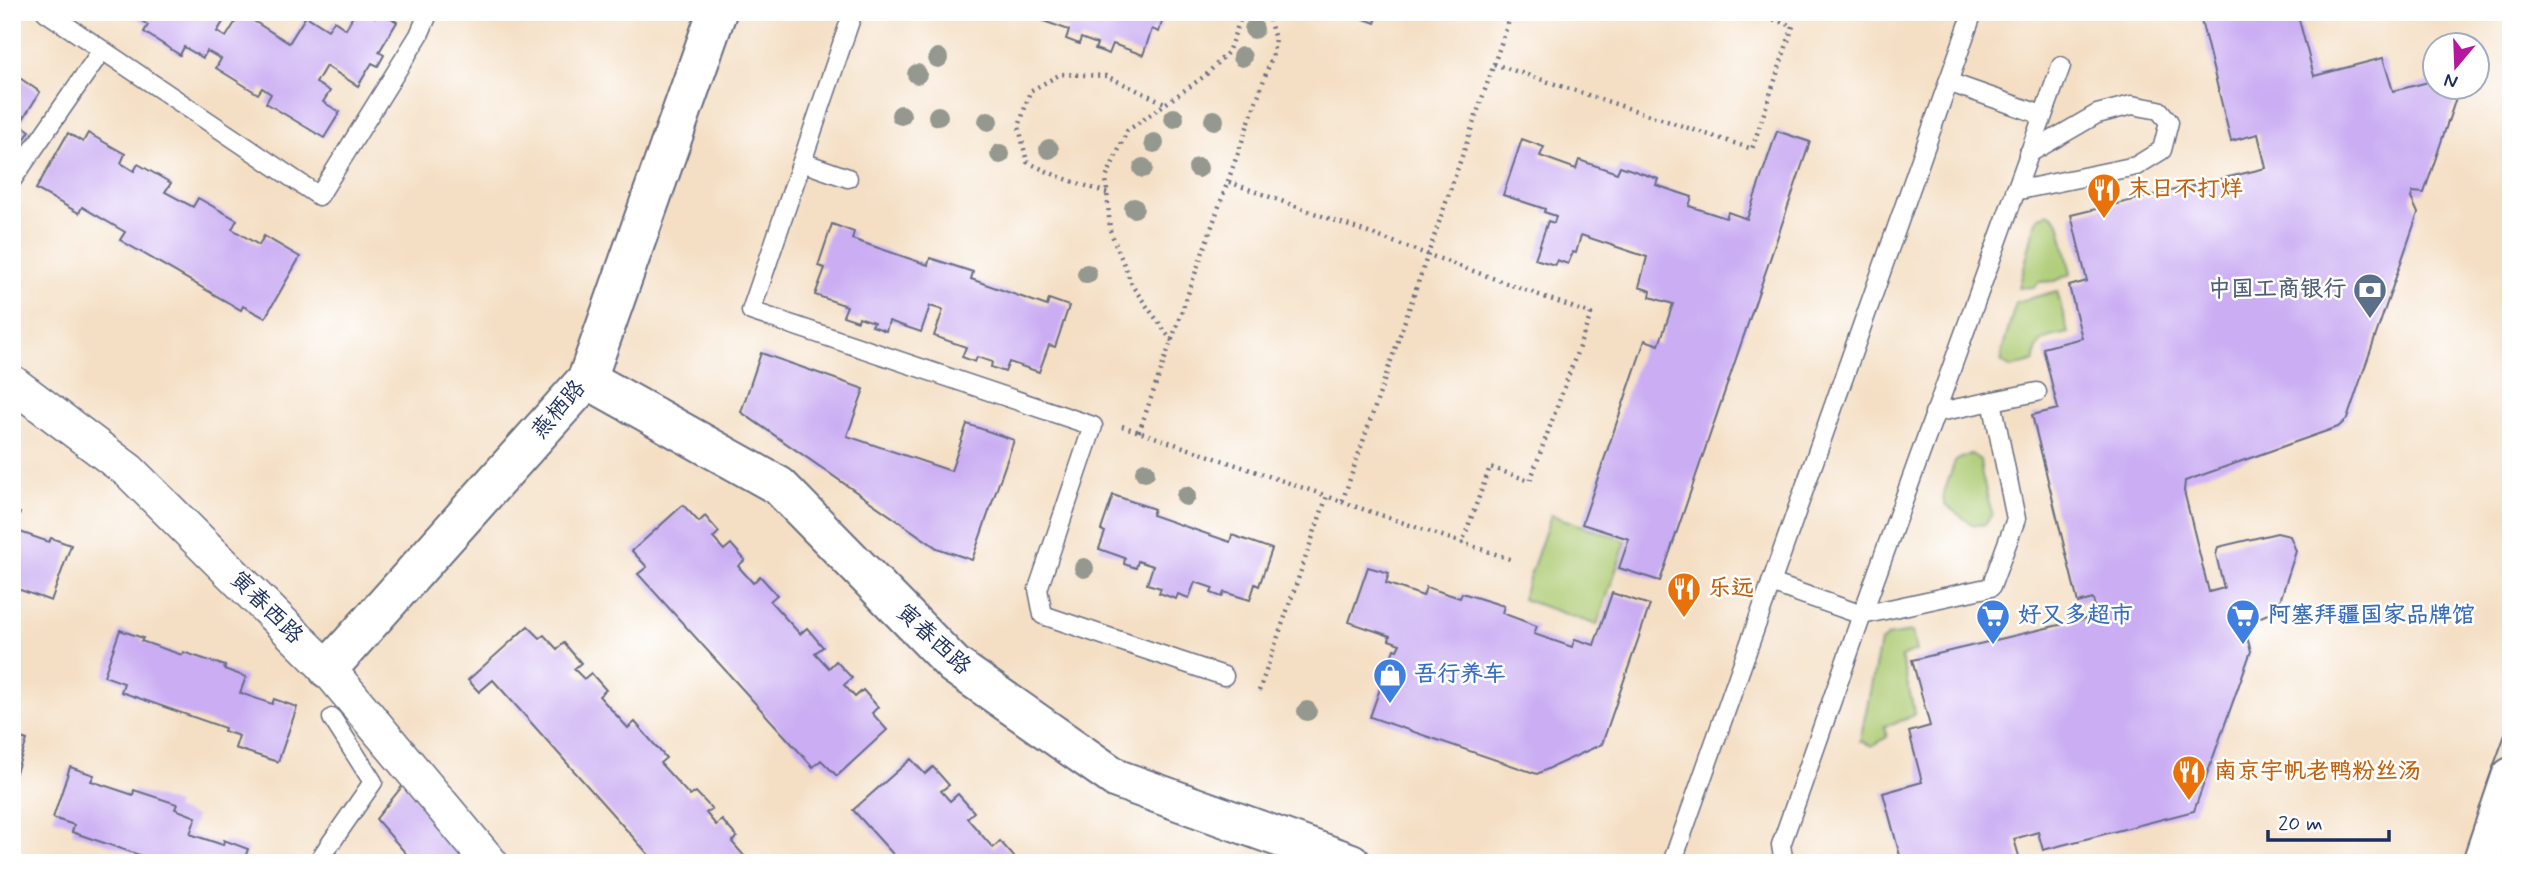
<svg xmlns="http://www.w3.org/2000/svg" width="2523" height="875" viewBox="0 0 2523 875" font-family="Mynerve,'LXGW WenKai TC',sans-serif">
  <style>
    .green { fill: #acca71; stroke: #647c68; stroke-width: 2 }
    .building { fill: #caadf3 }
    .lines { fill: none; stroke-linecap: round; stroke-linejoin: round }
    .service-casing { stroke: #676d82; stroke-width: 21 }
    .minor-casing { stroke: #676d82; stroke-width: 38 }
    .tertiary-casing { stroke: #676d82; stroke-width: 42 }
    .primary-casing { stroke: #676d82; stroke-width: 42 }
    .path { stroke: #676d82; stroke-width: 4.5; stroke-dasharray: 2 5; stroke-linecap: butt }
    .service { stroke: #fff; stroke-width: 18 }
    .minor { stroke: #fff; stroke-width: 35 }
    .tertiary { stroke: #fff; stroke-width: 38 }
    .primary { stroke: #fff; stroke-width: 38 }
    .tree { fill: #94988f }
    .labels { text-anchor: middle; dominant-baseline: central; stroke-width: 5; stroke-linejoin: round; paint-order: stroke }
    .food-label { font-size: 23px; font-weight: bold; fill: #c56008; stroke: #fff; text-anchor: start }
    .service-label { font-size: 23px; font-weight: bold; fill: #4e5e75; stroke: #fff; text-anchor: end }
    .street-label { font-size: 23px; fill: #1b2f5e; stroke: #fff }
    .shop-label { font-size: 23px; font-weight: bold; fill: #366cbe; stroke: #fff; text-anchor: start }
  </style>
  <rect width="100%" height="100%" fill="#fff"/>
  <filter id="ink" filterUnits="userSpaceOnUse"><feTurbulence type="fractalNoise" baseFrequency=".0143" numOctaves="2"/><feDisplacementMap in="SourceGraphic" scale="14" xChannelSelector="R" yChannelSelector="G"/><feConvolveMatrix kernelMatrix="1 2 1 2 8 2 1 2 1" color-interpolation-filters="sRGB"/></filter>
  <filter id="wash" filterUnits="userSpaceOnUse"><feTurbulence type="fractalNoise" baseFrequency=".00686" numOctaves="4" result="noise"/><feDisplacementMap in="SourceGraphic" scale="28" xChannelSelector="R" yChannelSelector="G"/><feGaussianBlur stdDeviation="1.57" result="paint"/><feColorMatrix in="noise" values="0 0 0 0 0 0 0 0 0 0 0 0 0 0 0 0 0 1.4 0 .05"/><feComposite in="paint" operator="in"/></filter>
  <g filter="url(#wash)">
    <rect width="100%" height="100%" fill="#f4dfc4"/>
    <g class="green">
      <path d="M2047,213L2053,216L2059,222L2071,274L2055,281L2039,282L2034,287L2019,288L2036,220L2039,216Z"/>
      <path d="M2057,291L2068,333C2049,337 2034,338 2035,361L2011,368L2001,361L2002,351L2016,302Z"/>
      <path d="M1971,454L1980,460L1982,476L1992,514L1984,525L1972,524L1945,505L1943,496L1955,461Z"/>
      <path d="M1551,515L1626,541L1597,625L1522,599Z"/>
      <path d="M1912,632L1916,651L1901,657L1915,714L1894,724L1884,726L1887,737L1872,746L1860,741L1880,643L1888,636Z"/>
    </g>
    <g id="blocks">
      <g class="building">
        <path d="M140,12H229L217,32L226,37L241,13L289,43L306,16L328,30L334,21L346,29L355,12H367L375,17L378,12H382L397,22L379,52L384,55L378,66L372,63L358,86L326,66L316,83L330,91L323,102L340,112L324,138L266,103L271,94L262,88L258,94L216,68L221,59L207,51L203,58L184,47L180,55L144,32L148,25L137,18Z"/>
        <path d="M1040,12H1165L1159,32L1152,29L1143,55L1113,44L1109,54L1095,49L1097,44L1081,38L1079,44L1066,39L1069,30L1038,19Z"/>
        <path d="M1360,12H1379L1375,23L1359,17Z"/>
        <path d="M2199,12H2297L2314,76L2383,58L2393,91L2436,80V88H2458L2459,89L2424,193L2413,192L2411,198L2418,213L2347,419L2338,427L2185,481L2184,491L2209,592L2224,588L2216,555L2218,547L2277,533L2290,536L2296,551L2277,610L2254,620L2241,617L2251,651L2194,811L2043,850L2038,832L2014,839L2021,863H1902L1883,793L1922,782L1909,732L1930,726L1912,660L2097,616L2093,599L2078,603L2032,415L2058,409L2043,348L2082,338L2069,286L2087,281L2071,215L2266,168L2258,134L2231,141Z"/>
        <path d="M14,74L40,92L20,124L30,131L12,158V77Z"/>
        <path d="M1777,131L1810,142L1660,581L1619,568L1629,539L1582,524L1645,340L1659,345L1673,304L1650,297L1651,291L1639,287L1647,257L1581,235L1576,253L1573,252L1568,264L1557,260L1555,265L1535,259L1548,221L1554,223L1556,216L1544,212L1545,209L1503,195L1522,139L1544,147L1540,156L1576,169L1579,160L1617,173L1620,166L1658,179L1656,185L1692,197L1689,206L1726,218L1728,212L1747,219Z"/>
        <path d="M68,133L83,142L88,133L125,154L121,163L134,171L138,164L171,183L165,192L193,207L198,198L237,220L232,229L259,245L264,236L300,257L265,318L243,306L241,310L120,240L125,232L82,207L79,213L36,189Z"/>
        <path d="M832,224L854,232L852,239L928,265L930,258L973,272L971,279L1047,306L1049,299L1069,306L1055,347L1049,345L1039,372L1009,362L1005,372L991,367L992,362L977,357L975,362L962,357L966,347L934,336L943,310L930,306L921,332L889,321L886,331L872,326L874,322L859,317L858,321L843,316L847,306L815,295L825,268L818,266Z"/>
        <path d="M761,353L864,389L847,436L951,471L967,424L1014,440L972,560L937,548L741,412Z"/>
        <path d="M1113,495L1154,509L1152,515L1230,542L1232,535L1272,549L1259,586L1255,584L1250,600L1224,592L1222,597L1211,593L1213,588L1195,582L1189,598L1178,594L1176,599L1159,593L1161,588L1147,584L1153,566L1138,561L1136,568L1124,564L1125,558L1099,549L1105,532L1101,530Z"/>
        <path d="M683,505L699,522L705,516L719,532L713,538L724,550L731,544L745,560L738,566L753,583L760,576L777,595L770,601L800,634L807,628L823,647L815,653L829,668L836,661L852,678L844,685L855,697L863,690L878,707L872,713L887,730L837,776L821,760L813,767L638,574L647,567L632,551Z"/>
        <path d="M12,510L20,513L14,530L49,542L51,538L71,545L51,601L12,587Z"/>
        <path d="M1368,567L1389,573L1386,583L1423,596L1426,587L1460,598L1462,593L1504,606L1502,613L1537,626L1534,634L1572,647L1575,639L1594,645L1612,593L1650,605L1602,744L1537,774L1370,717L1394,649L1397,650L1400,644L1389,640L1390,636L1349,622Z"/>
        <path d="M528,626L540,638L544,635L557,649L564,643L581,663L574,669L584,679L591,673L606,690L599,696L628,728L635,722L666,758L660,763L690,796L696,792L712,809L706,813L716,825L722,820L737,837L732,842L746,858L741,863H656L493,680L479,692L468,680Z"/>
        <path d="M120,630L143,638L141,641L182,655L183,652L225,666L224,669L246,677L240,693L272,704L274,699L297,707L278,762L235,748L239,736L224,731L225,728L121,692L124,683L104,676Z"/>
        <path d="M2510,721H2511V794L2487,784Z"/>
        <path d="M12,735L27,740L13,781H12Z"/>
        <path d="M911,759L925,774L933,767L949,785L941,791L950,801L958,794L974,812L967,818L993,848L1000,841L1016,859L1012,863H901L853,810Z"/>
        <path d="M70,767L94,775L91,781L133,795L134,790L177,804L175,809L196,817L190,834L223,845L224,840L248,849L243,863H163L72,832L74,825L53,818Z"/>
        <path d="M404,784L470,863H414L376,819Z"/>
      </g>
    </g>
  </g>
  <g filter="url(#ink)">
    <use href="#blocks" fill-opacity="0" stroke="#676d82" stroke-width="2"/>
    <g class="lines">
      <g class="service-casing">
        <g id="service">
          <path d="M46,12L319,196L419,35L429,12"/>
          <path d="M853,12L751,311L1093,426L1038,589L1043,615L1224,676"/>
          <path d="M1948,82L2042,115"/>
          <path d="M802,162L848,178"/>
          <path d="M12,180L102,50"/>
          <path d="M2015,191L2136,166L2162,150L2169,122L2159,110L2132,105L2097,114L2028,154"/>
          <path d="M1934,413L2037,392"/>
          <path d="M1771,583L1862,615L1991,587L2016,519L1992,401"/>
          <path d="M317,863L373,782L332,718"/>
          <path d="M1672,863L1973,12"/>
          <path d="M1784,863L1781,845L1862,615L2061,66"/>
        </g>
      </g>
      <g class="minor-casing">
        <path id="minor" d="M12,383L129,471L328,669L490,863"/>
      </g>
      <g class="tertiary-casing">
        <g id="tertiary">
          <path d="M587,379L779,486L954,665L1117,779L1351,863"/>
          <path d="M328,669L587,379L717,12"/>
        </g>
      </g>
      <g class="primary-casing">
        <path id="primary" d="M2482,863L2511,777"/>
      </g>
      <g class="path">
        <path d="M1494,64L1752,149L1793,26L1751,12"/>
        <path d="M1229,182L1591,314L1530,481L1490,467L1462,543"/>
        <path d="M1107,193L1057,176L1027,162L1019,127L1030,91L1061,74L1106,76L1167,104"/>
        <path d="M1172,341L1133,287L1110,230L1106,178L1127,131L1206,75L1228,52L1243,12"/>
        <path d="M1122,426L1327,496"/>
        <path d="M1139,432L1273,54L1275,39L1267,12"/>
        <path d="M1342,502L1513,560"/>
        <path d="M1259,691L1327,496L1342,502L1512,12"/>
      </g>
      <use href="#service" class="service"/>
      <use href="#minor" class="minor"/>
      <use href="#tertiary" class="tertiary"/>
      <use href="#primary" class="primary"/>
    </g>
    <g class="tree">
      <circle cx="1254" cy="29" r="10"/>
      <circle cx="1242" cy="57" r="10"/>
      <circle cx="938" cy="58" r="10"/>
      <circle cx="917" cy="74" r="10"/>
      <circle cx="901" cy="115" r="10"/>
      <circle cx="938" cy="116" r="10"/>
      <circle cx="1174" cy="118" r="10"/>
      <circle cx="1214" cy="120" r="10"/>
      <circle cx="988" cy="121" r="10"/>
      <circle cx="1154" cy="143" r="10"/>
      <circle cx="1049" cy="149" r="10"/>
      <circle cx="1000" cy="154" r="10"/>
      <circle cx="1143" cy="168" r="10"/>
      <circle cx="1198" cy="168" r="10"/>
      <circle cx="1134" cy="208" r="10"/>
      <circle cx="1087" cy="274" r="10"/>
      <circle cx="1145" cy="472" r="10"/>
      <circle cx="1186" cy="496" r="10"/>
      <circle cx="1084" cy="568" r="10"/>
      <circle cx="1307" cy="711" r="10"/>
    </g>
  </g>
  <defs>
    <g id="restaurant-pin" transform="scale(1.75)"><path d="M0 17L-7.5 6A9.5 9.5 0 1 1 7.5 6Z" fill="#e8710a" stroke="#fff"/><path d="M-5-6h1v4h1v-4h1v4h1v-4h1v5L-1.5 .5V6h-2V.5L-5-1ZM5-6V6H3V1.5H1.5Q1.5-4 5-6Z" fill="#fff"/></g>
    <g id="bank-pin" transform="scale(1.75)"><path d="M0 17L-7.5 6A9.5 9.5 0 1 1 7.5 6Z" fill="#5c6f8a" stroke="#fff"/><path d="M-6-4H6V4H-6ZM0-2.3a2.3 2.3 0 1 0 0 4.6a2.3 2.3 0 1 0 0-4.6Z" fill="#fff"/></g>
    <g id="supermarket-pin" transform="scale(1.75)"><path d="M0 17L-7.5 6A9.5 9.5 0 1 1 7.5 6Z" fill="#3f7fe0" stroke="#fff"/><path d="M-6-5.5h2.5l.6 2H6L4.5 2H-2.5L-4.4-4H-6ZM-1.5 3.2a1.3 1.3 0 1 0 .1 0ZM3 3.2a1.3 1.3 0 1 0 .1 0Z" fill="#fff"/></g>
    <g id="shop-pin" transform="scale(1.75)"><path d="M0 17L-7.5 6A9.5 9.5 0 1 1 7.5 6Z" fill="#3f7fe0" stroke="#fff"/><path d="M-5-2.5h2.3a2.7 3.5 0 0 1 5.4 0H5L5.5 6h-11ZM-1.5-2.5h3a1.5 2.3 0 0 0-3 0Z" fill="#fff"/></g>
  </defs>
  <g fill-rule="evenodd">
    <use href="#restaurant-pin" x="2104" y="190"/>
    <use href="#bank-pin" x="2370" y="290"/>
    <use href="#restaurant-pin" x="1684" y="589"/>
    <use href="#supermarket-pin" x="1993" y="616"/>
    <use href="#supermarket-pin" x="2243" y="616"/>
    <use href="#shop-pin" x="1390" y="675"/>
    <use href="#restaurant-pin" x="2189" y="772"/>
  </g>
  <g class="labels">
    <g class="food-label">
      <text x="2128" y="190">末日不打烊</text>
      <text x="1708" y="589">乐远</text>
      <text x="2214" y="772">南京宇帆老鸭粉丝汤</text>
    </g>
    <g class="service-label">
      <text x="2346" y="290">中国工商银行</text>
    </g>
    <g class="street-label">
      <text transform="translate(559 410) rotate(-49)">燕栖路</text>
      <text transform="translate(266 608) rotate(45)">寅春西路</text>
      <text transform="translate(933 640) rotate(43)">寅春西路</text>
    </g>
    <g class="shop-label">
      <text x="2018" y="616">好又多超市</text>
      <text x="2268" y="616">阿塞拜疆国家品牌馆</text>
      <text x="1414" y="675">吾行养车</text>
    </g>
  </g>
  <rect width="2523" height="875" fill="none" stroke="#fff" stroke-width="42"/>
  <g transform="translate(2456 66) rotate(199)"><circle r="33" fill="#ffffff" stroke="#a4acbf" stroke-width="2"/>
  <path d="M0-5L12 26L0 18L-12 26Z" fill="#b5179e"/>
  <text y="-10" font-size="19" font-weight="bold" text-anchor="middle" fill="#1b2f5e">N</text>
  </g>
  <path d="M2268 830v10h121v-10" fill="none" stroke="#1b2f5e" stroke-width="3.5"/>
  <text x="2278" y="830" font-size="21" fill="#1b2f5e" stroke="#ffffff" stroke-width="5" paint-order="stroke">20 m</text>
</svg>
